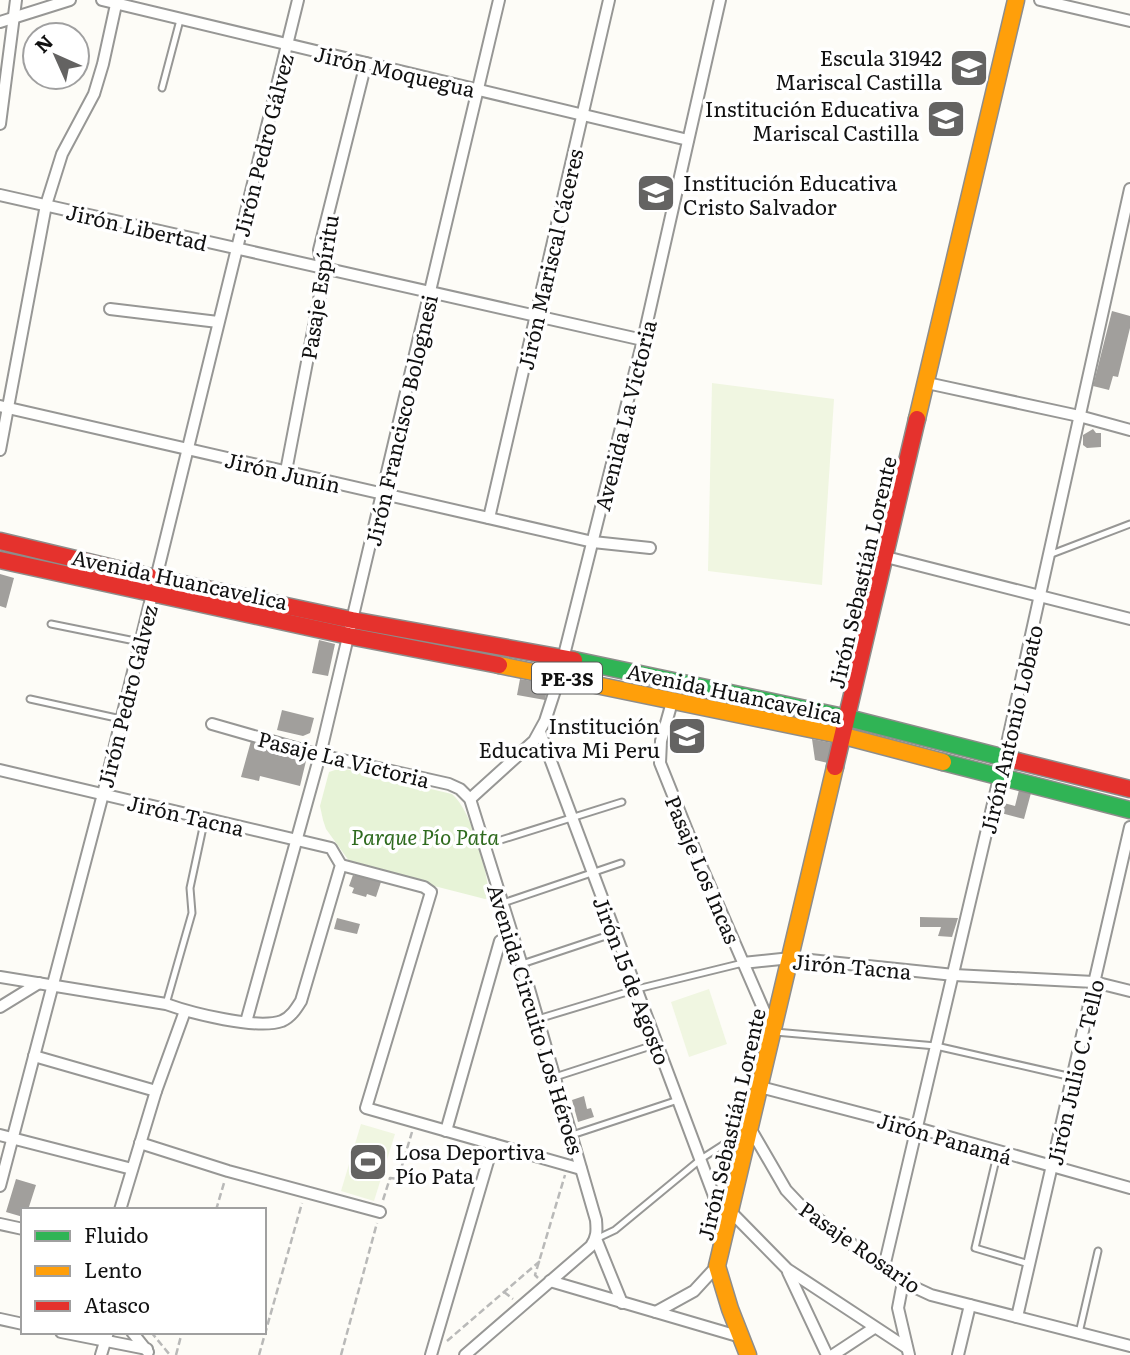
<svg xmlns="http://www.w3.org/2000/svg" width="1130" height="1355" viewBox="0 0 1130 1355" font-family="Literata,serif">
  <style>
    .green { fill: #e7f3d7 }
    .pitch { fill: #f0f6e1 }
    .building { fill: #a19f9c }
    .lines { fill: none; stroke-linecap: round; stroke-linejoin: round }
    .lane-casing { stroke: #979795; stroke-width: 9 }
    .street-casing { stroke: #979795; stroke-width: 14 }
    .fast-casing { stroke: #8e8d8b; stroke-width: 19 }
    .slow-casing { stroke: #8e8d8b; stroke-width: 19 }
    .jam-casing { stroke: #8e8d8b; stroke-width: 19 }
    .path { stroke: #b9b9b8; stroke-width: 2.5; stroke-dasharray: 7 3.5; stroke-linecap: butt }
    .lane { stroke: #fffffe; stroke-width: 5 }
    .street { stroke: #fffffe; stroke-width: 10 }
    .fast { stroke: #30b455; stroke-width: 16 }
    .slow { stroke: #ff9f0a; stroke-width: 16 }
    .jam { stroke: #e5322d; stroke-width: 16 }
    .labels { text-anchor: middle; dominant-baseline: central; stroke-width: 7; stroke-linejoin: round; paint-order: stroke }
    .shield { fill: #fff; stroke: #585858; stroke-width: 2 }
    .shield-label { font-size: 19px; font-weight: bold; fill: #111 }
    .poi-label { font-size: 21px; fill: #111; stroke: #fff; text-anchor: end }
    .street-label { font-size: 21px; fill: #111; stroke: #fff }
    .park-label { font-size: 21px; font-style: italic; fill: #2f6b1f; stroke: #fff }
  </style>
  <rect width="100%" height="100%" fill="#fdfcf7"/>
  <path class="green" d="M341,768L452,794C472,811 488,872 489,898L485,899L352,865L326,829L323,820L320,806L329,772Z"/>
  <g class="pitch">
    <path d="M712,383L834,399L822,585L708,571Z"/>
    <path d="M709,989L727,1044L689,1057L671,1002Z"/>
    <path d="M361,1124L395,1134L374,1201L341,1191Z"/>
  </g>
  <g class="building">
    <path d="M1112,311L1130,316V328L1118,377L1113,376L1109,390L1093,386Z"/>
    <path d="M1093,429L1096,433H1101V447L1087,448L1083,445V435Z"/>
    <path d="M0,574L14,578L6,608L0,606Z"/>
    <path d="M319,640L335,644L328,676L312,673Z"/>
    <path d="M520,679L548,684L545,700L517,695Z"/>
    <path d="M282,710L314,718L310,733L303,736L277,730Z"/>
    <path d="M812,739L832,743L828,763L815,760Z"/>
    <path d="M251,741L302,753L306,761L300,786L260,776L259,781L241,777Z"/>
    <path d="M1019,790L1031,793L1024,819L1001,813L1004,803L1015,806Z"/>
    <path d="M358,872L382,879L376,897L367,894L366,897L352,893L354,888L349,886L353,875L356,876Z"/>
    <path d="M920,917L958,918L952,937L938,936L941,927H920Z"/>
    <path d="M337,918L360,924L357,934L334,929Z"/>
    <path d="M584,1096L587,1109L591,1108L594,1117L578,1122L572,1100Z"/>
    <path d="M16,1179L36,1185L28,1210H23V1217L6,1212Z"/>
  </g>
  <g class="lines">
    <g class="lane-casing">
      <g id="lane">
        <path d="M162,88L180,20"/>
        <path d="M1049,555L1130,524"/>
        <path d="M51,624L140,642"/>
        <path d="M30,699L121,719"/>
        <path d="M485,845L622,802"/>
        <path d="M503,903L621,863"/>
        <path d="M522,964L615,933"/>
        <path d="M166,1004L192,913L190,888L205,818"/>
        <path d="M538,1019L637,989L743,963"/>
        <path d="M775,1032L936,1046L1072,1077"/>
        <path d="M555,1077L657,1044"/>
        <path d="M572,1135L678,1100"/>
        <path d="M998,1151L975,1248L1029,1264"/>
        <path d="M596,1239L615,1230L701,1159L746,1130"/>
        <path d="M1079,1333L1098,1251"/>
      </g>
    </g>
    <g class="street-casing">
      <g id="street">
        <path d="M102,0L688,140"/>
        <path d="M1040,0L1130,21"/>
        <path d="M0,22L70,0"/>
        <path d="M0,124L16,0"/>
        <path d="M0,195L643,340"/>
        <path d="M110,309L218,322"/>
        <path d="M927,383L1079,416L1130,430"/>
        <path d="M0,406L593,542L650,548"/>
        <path d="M0,450L46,205L62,154L94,94L103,64L117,0"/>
        <path d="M286,471L323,279L319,250L366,63"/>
        <path d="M489,518L609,0"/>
        <path d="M886,557L1130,619"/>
        <path d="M563,659L643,340L720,0"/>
        <path d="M672,702L661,741L660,763L703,870L772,1029"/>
        <path d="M212,724L320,755L449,784L460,789L470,799L525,975L596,1220C597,1231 597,1237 591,1246L465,1355"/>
        <path d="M540,732L726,1228"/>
        <path d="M0,770L331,848L341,865L301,1001C296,1009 291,1017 282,1021C257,1030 191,1013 166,1004L0,977"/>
        <path d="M470,799L534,741L545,721L560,675"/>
        <path d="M341,865L424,887L431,892L366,1108L581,1169"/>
        <path d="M743,963L791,958L954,975L1094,982L1130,991"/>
        <path d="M0,1007L39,983"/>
        <path d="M246,1022L320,755L499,0"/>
        <path d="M34,1056L156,1091"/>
        <path d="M760,1087L917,1128L1130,1188"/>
        <path d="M750,1128L786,1190L803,1208L903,1282L931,1295L1130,1346"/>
        <path d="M446,1131L500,941"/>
        <path d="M0,1135L132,1169"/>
        <path d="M140,1143L228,1171L380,1212"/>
        <path d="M0,1186L103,794L298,0"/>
        <path d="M120,1210L156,1091L185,1011"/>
        <path d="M731,1212L787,1269L907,1348"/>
        <path d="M0,1224L23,1229"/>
        <path d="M596,1239L622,1303"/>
        <path d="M884,1267L1004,757L1130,189"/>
        <path d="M788,1272L827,1355"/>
        <path d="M550,1281L741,1337"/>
        <path d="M903,1282L898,1308L909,1355"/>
        <path d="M656,1312L694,1291L717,1266"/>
        <path d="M1017,1317L1130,827"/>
        <path d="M0,1319L23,1324"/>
        <path d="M61,1332L147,1349"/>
        <path d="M132,1332L148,1352"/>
        <path d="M101,1355L108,1332"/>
        <path d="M431,1355L493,1144"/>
        <path d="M833,1355L874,1328"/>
        <path d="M958,1355L970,1305"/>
      </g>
    </g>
    <g class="fast-casing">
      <g id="fast">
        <path d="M574,660L848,718L1017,761"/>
        <path d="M943,762L1130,810"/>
      </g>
    </g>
    <g class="slow-casing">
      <g id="slow">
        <path d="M917,419L1016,0"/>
        <path d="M499,665L844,736L943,762"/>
        <path d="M748,1355L730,1309L717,1266L835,767"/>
      </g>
    </g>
    <g class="jam-casing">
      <g id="jam">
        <path d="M0,541L155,578L352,620L574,660"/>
        <path d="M0,560L349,636L499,665"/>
        <path d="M1017,761L1130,789"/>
        <path d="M835,767L917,419"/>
      </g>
    </g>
    <g class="path">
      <path d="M383,1200L390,1178L398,1179L412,1132"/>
      <path d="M216,1210L224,1183"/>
      <path d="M538,1278L535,1275L565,1175"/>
      <path d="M504,1292L513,1299"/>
      <path d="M151,1332L170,1355"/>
      <path d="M447,1341L540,1261"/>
      <path d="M176,1355L182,1332"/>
      <path d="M259,1355L302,1203"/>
      <path d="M341,1355L377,1223"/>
    </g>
    <use href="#lane" class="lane"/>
    <use href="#street" class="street"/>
    <use href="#fast" class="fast"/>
    <use href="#slow" class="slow"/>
    <use href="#jam" class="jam"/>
  </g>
  <defs>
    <g id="school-square" transform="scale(2.0125)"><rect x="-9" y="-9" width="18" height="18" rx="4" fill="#646362" stroke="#fff"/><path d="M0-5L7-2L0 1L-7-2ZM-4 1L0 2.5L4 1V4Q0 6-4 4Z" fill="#fff"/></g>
    <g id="stadium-square" transform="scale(2.0125)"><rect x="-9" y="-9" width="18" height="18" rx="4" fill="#646362" stroke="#fff"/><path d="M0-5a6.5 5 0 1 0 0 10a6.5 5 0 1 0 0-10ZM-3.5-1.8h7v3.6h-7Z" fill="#fff"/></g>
  </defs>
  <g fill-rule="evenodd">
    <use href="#school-square" x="969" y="68"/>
    <use href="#school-square" x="946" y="119"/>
    <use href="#school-square" x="656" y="193"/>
    <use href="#school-square" x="687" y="736"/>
    <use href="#stadium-square" x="368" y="1162"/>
  </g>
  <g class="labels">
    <rect class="shield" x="532" y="662.5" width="70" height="31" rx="5"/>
    <g class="shield-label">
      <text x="567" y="678">PE-3S</text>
    </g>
    <g class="poi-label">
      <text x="942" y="56">Escula 31942<tspan x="942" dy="24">Mariscal Castilla</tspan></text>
      <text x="919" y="107">Institución Educativa<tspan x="919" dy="24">Mariscal Castilla</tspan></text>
      <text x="683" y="181" text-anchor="start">Institución Educativa<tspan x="683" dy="24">Cristo Salvador</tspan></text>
      <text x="660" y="724">Institución<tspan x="660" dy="24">Educativa Mi Peru</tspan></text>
      <text x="395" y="1150" text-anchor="start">Losa Deportiva<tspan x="395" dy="24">Pío Pata</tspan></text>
    </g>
    <g class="street-label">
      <text transform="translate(395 70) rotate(13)">Jirón Moquegua</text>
      <text transform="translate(262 145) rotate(-76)">Jirón Pedro Gálvez</text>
      <text transform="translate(137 226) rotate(13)">Jirón Libertad</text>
      <text transform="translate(549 259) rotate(-77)">Jirón Mariscal Cáceres</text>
      <text transform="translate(318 287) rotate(-81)">Pasaje Espíritu</text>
      <text transform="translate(624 415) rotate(-76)">Avenida La Victoria</text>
      <text transform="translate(400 420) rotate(-77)">Jirón Francisco Bolognesi</text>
      <text transform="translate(283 471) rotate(13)">Jirón Junín</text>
      <text transform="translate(861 572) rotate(-77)">Jirón Sebastián Lorente</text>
      <text transform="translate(180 578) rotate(12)">Avenida Huancavelica</text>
      <text transform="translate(735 692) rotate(12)">Avenida Huancavelica</text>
      <text transform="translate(126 696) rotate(-76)">Jirón Pedro Gálvez</text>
      <text transform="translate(1010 729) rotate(-77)">Jirón Antonio Lobato</text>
      <text transform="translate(344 758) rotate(14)">Pasaje La Victoria</text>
      <text transform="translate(186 814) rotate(13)">Jirón Tacna</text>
      <text transform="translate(704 869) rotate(67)">Pasaje Los Incas</text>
      <text transform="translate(852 965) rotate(5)">Jirón Tacna</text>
      <text transform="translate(633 980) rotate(69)">Jirón 15 de Agosto</text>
      <text transform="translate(537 1019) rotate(73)">Avenida Circuito Los Héroes</text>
      <text transform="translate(1074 1072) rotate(-77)">Jirón Julio C. Tello</text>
      <text transform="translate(730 1124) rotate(-77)">Jirón Sebastián Lorente</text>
      <text transform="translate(945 1137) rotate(16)">Jirón Panamá</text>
      <text transform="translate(861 1246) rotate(35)">Pasaje Rosario</text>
    </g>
    <g class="park-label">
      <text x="425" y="835">Parque Pío Pata</text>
    </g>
  </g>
  <rect x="21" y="1208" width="245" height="126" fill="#ffffff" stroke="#a0a0a0" stroke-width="2"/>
  <rect x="35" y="1231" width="35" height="10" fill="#30b455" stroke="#a0a0a0" stroke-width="2"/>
  <text x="84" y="1243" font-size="21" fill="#111111">Fluido</text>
  <rect x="35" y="1266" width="35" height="10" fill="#ff9f0a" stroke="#a0a0a0" stroke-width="2"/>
  <text x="84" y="1278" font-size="21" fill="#111111">Lento</text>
  <rect x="35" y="1301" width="35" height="10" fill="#e5322d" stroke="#a0a0a0" stroke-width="2"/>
  <text x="84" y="1313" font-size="21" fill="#111111">Atasco</text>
  <g transform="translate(56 56) rotate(315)"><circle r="33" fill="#ffffff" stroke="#a0a0a0" stroke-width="2"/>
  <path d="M0-5L12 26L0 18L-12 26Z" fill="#646362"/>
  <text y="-10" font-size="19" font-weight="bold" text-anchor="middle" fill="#111111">N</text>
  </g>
</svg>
